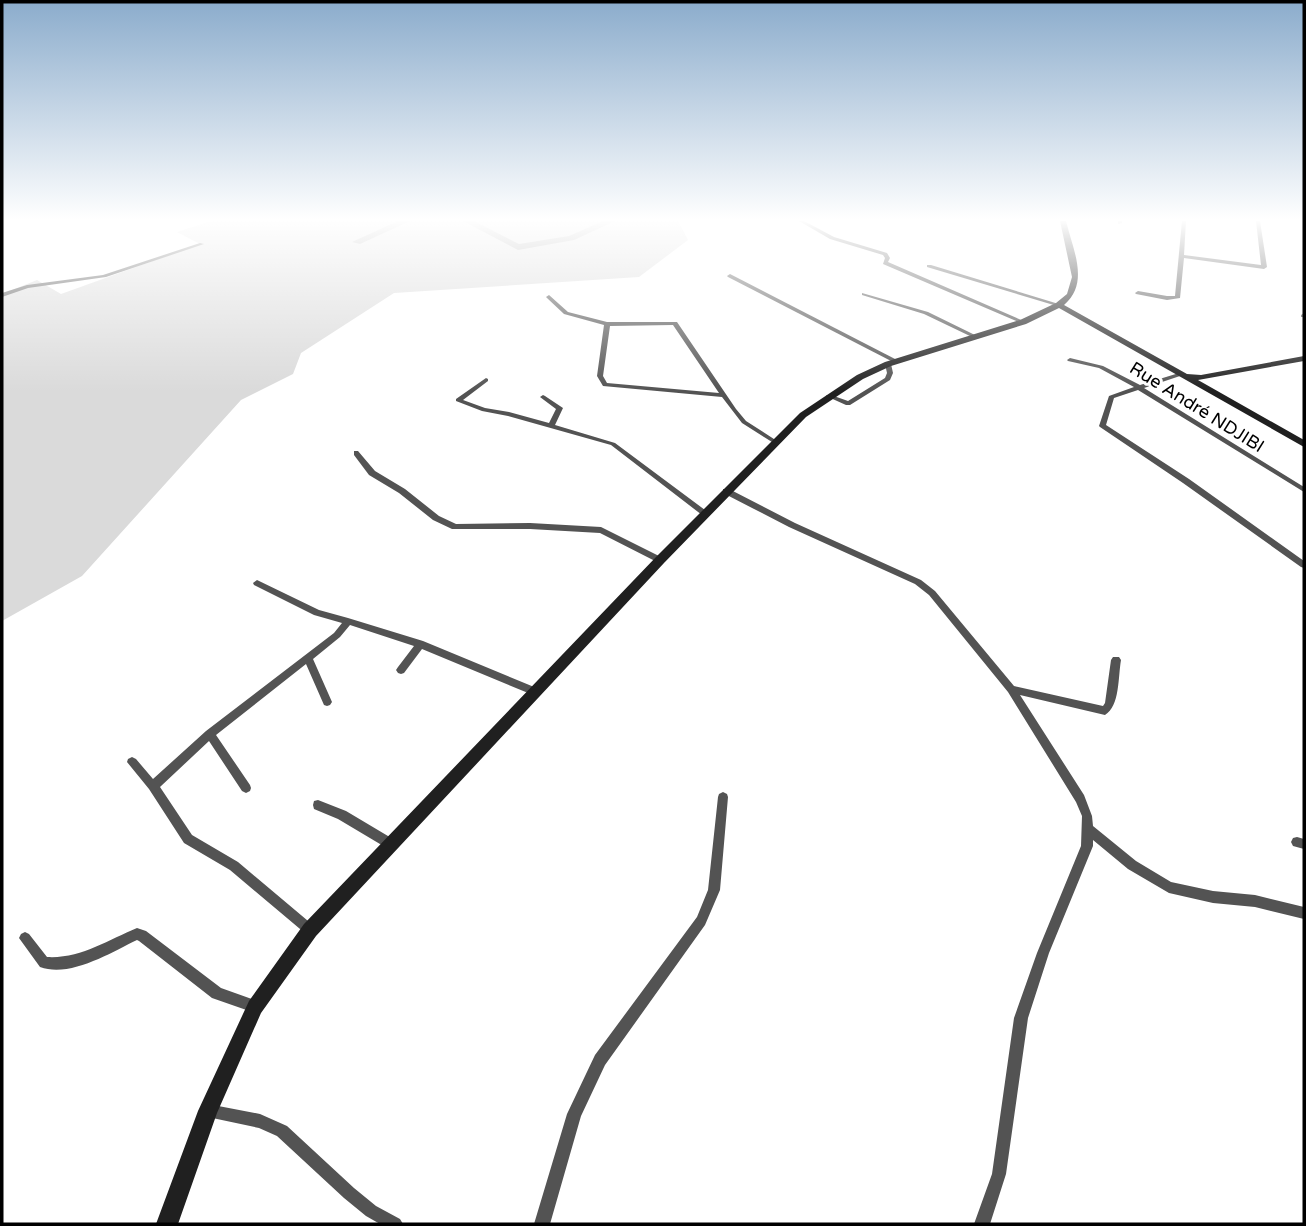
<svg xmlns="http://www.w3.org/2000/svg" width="1306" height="1226" viewBox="0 0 1306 1226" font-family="'Varela Round',sans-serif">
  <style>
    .green { fill: #dadada }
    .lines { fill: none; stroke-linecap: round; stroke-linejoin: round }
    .river { fill: #a1a1a1; fill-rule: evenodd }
    .street { fill: #535353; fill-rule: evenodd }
    .secondary { fill: #202020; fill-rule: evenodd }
    .labels { text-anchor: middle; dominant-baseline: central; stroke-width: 6; stroke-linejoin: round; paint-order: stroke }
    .far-street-label { font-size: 18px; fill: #000; stroke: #fff }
  </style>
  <rect width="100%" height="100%" fill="#fff"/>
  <path class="green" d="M211,221H678L688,240L639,277L394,293L301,353L293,374L241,400L82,576L2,621V294L37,280L61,294L200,244L177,232Z"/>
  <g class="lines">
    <g class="river">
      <path d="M398,221H410L360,244L352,242Z"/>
      <path d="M463,221H474L519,244L569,236L603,221H615L574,240L518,250Z"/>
    </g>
    <g class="street">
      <path d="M799,221H804L834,237L887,253L890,258L888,262L1026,322L1021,323L883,264L885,258L883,255L830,239Z"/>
      <path d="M1118,221H1122V223L1118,224Z"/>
      <path d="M1182,221H1186L1184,255L1261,265L1256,221H1260L1267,267L1264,269L1184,258L1180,298L1167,300L1136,294L1135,293L1138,291L1167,296H1175Z"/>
      <path d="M200,243L204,244L106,277L28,288L2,297V293L27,285L103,275Z"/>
      <path d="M927,265H931L1062,305L1057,306L927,267Z"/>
      <path d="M730,274L897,360L898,361L893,362L728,277L727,276Z"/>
      <path d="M862,293L928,312L977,336L972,337L924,314L862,295Z"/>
      <path d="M549,295L568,312L607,322H677L736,409L746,421L777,441L776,442H772L742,423L722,397L603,386L597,376L604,325L564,314L547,298L546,297ZM673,325L719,393L607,383L603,376L610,326Z"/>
      <path d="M1304,313V317H1301V315Z"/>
      <path d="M1070,358L1103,366L1140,385L1179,373H1183V375L1144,388L1304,487V492L1138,390L1114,398L1106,425L1189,479L1304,561V568L1301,567L1183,483L1100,427L1099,426L1109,396L1134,387L1099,368L1068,361L1067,360Z"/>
      <path d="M888,362L891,364L893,373L890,380L850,405H846L826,396L827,395H831L848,401L885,378L887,373L885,364Z"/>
      <path d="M486,378L488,379V381L463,400L485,408L509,412L549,423L556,409L540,397L543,395L545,396L563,408L555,425L615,443L709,513L705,516L702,515L611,445L508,416L482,411L456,401V399Z"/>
      <path d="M354,451H358L375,471L405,489L439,516L456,524L530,523L601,527L663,558L664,560L663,562H657L600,533L530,529H452L433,520L399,493L369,475L354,455Z"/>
      <path d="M723,489H729L795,523L921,580L935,591L1014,686L1103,706L1105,703L1111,660L1113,657H1119L1121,660C1118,677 1120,706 1105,715L1020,695L1084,795L1092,816L1093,826L1136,861L1171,882L1213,891L1255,895L1304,907V919L1255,907L1213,903L1169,893L1128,869L1093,840V846L1049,953L1028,1018L1006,1174L990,1224H974L992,1174L1014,1018L1037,953L1081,846L1082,816L1076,802L1008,692L929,595L915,584L789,527L723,493Z"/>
      <path d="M257,580L319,610L348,618L423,641L539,689L541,692L539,695L536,696L533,695L422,649L404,673L401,674L398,673L396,670L398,667L414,646L350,625L340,637L313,659L332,702L330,705L327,706L324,705L306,664L216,735L250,785L251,788L250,791L246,793L242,791L209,741L160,787L192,835L238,862L314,926L316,930L314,934L310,936L306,934L230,870L184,843L149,789L127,762L128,759L132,757L136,759L153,779L206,731L334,633L342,623L314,615L254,585L253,583Z"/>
      <path d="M723,792L727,794L728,797L720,890L705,925L605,1065L581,1116L550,1224H534L567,1114L595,1055L697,917L708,890L718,797L719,794Z"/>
      <path d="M318,800L346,811L393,839L395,843L393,847L389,848L385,847L338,819L314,809L313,805L314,801Z"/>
      <path d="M1297,837L1304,839V849L1293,846L1291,842L1293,838Z"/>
      <path d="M137,928L146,931L221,988L260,1002L261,1007L260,1012L255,1013L212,998L139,941L137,940C110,953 70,978 40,967L19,938L21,934L25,932L29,934L47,957C80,959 108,940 137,928Z"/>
      <path d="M208,1104L260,1114L287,1126L354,1188L376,1206L400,1219L403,1224H380L366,1216L344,1198L277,1136L259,1128L203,1116L201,1111L203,1106Z"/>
    </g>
    <path class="secondary" d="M1060,221H1066C1073,250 1090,283 1064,305L1187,374L1201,375L1304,356V361L1198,380L1304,440V447L1059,308L1026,324L891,366L863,379L806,417L664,563L316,936L261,1013L217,1113L178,1224H156L198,1111L249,1001L304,924L656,557L800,413L857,375L885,362L1020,320L1056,303L1067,294L1072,277Z"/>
  </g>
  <linearGradient id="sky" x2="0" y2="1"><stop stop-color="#8baccc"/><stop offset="0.56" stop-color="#fff"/><stop offset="1" stop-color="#fff" stop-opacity="0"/></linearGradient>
  <rect width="1306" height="392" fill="url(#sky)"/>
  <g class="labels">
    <g class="far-street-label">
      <text transform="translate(1197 407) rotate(32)">Rue André NDJIBI</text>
    </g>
  </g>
  <rect width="1306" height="1226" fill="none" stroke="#000000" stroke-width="7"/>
</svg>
